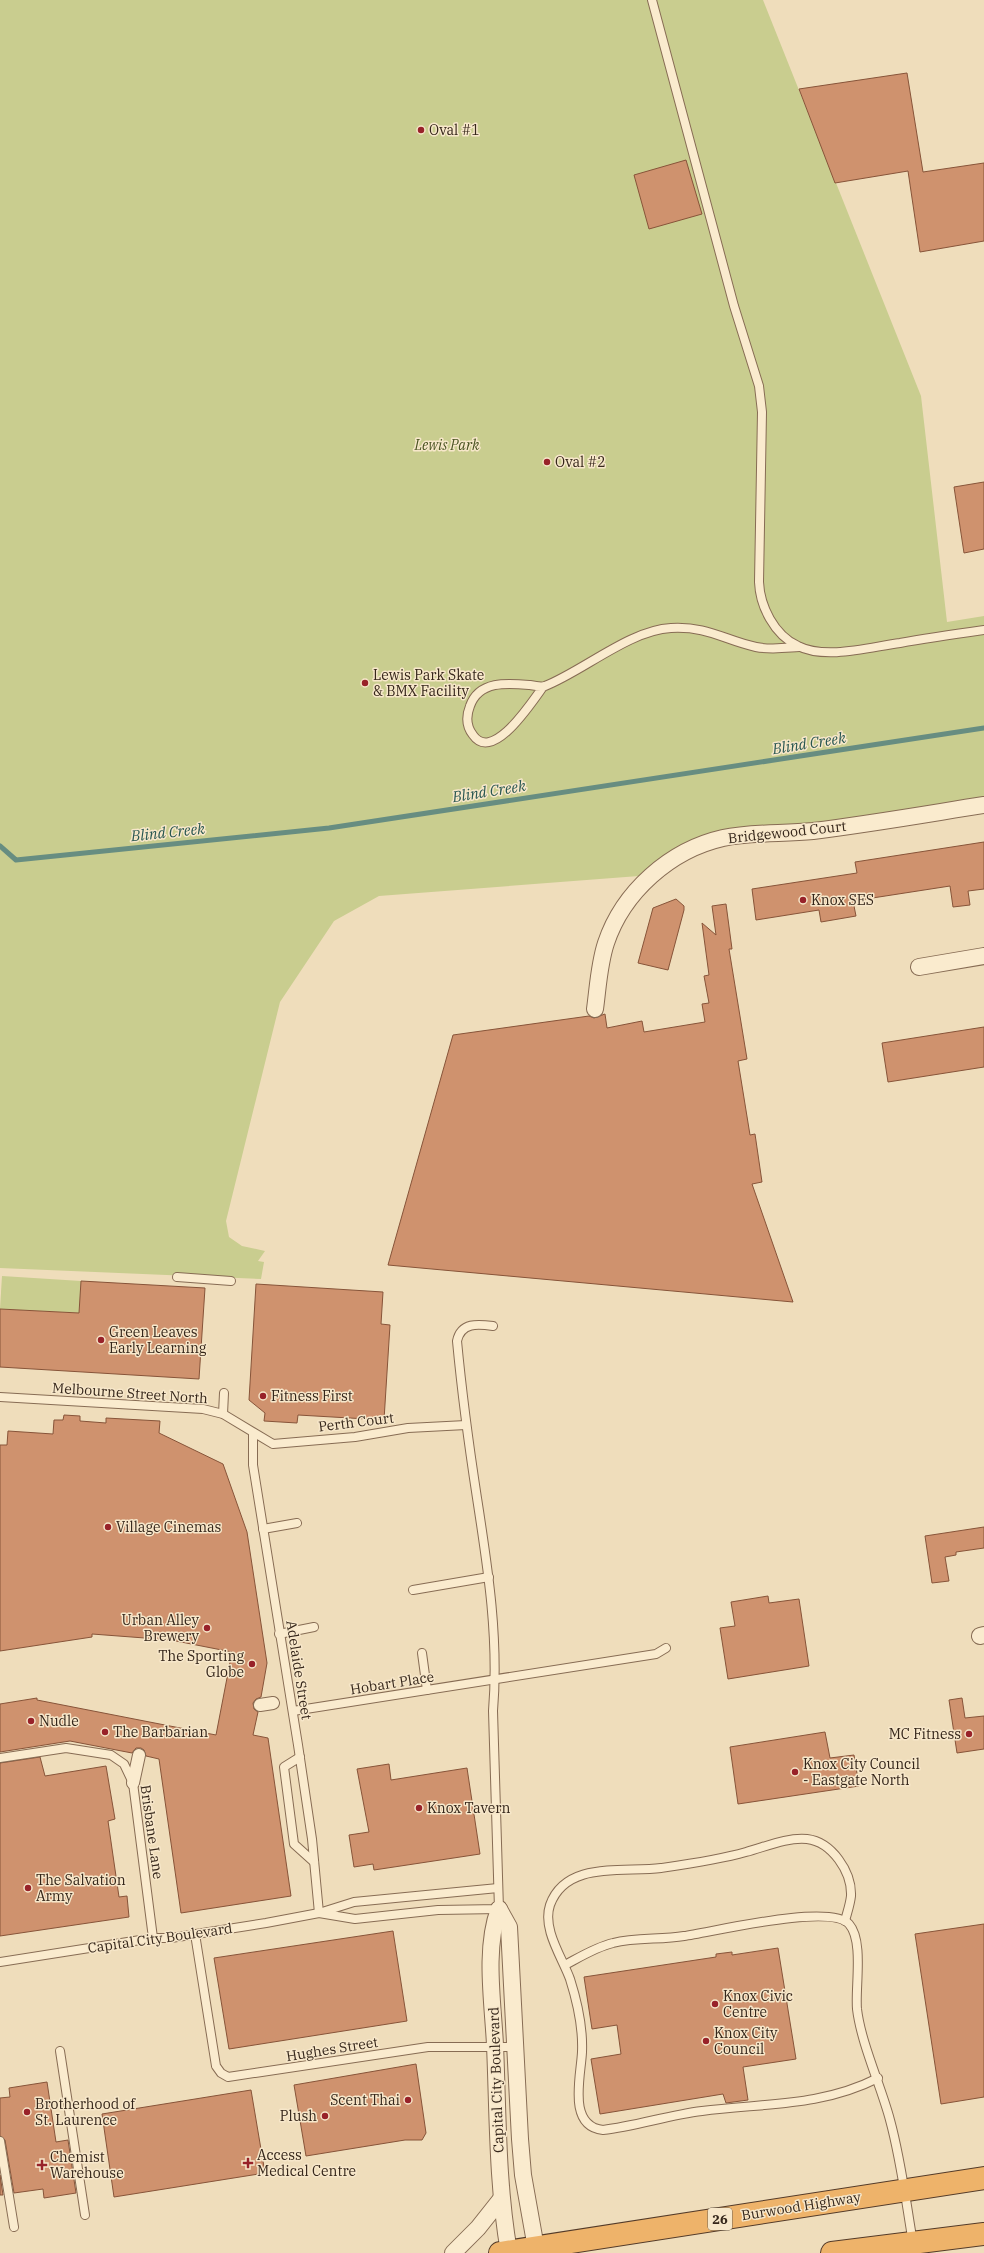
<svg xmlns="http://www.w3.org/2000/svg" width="984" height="2253" viewBox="0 0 984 2253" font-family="'IBM Plex Serif',serif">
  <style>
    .green { fill: #c9cd8f }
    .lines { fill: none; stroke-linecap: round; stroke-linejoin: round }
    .stream { stroke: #678d81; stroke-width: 5 }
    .building { fill: #cf926e; stroke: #875439 }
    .service-casing { stroke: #876c54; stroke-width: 10 }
    .pedestrian-casing { stroke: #876c54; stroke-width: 14 }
    .minor-casing { stroke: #876c54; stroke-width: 18 }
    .trunk-casing { stroke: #543b29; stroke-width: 24 }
    .service { stroke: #faebce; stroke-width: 8 }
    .pedestrian { stroke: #faebce; stroke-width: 12 }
    .minor { stroke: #faebce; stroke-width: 16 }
    .trunk { stroke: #eeb36a; stroke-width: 22 }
    .poi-dot { fill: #982229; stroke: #f7e7ca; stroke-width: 1.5 }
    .labels { text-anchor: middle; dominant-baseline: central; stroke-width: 3; stroke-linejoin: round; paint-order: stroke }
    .shield { fill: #f7e7ca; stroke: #6f604f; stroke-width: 1 }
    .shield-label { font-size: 13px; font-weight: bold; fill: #35261a }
    .poi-label { font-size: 14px; fill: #35261a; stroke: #f7e7ca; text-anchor: start }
    .park-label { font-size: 14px; font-style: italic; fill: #485220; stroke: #f7e7ca }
    .street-label { font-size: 14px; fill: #35261a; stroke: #f7e7ca }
    .water-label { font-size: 15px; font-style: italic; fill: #285650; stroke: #f7e7ca }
  </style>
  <rect width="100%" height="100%" fill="#efddbb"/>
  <g class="green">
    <path d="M0,0H763L921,396L947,622L984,616V805L735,836L652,875L379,896L334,921L280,1002L226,1221L229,1237L242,1246L265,1251L258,1261L264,1262L261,1279L0,1268Z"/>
    <path d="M2,1276L81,1281L79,1313L0,1309Z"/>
  </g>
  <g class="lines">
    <path class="stream" d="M0,846L16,860L329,828L984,728"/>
  </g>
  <g class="building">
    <path d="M907,73L923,172L984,163V241L920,252L908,171L835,183L799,89Z"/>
    <path d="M686,160L702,214L649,229L634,175Z"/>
    <path d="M984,482V549L964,553L954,487Z"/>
    <path d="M984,842V889L968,891L970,905L953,907L950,886L853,901L856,916L821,922L819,910L756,920L752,889L857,873L855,862Z"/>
    <path d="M676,899L684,906V910L668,970L638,963L653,908Z"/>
    <path d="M726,904L732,949H729L747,1059L738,1061L750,1135L755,1134L762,1182L752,1184L793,1302L388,1265L453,1035L589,1016L594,1018L605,1014L607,1028L642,1021L644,1032L705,1022L702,1004L709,1003L704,976L709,975L702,923L716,935L712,906Z"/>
    <path d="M984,1027V1067L888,1082L882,1043Z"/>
    <path d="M81,1281L205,1288L199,1379L0,1367V1309L79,1313Z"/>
    <path d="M256,1284L383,1292L381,1324L390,1325L384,1420L298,1415L297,1423L264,1421L265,1413L249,1400Z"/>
    <path d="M64,1415L80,1416V1421L106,1423V1418L160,1421L159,1433L223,1464L247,1532L267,1663L261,1697L256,1699L253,1703L254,1709L258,1712L253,1735L268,1738L291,1896L181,1913L159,1759L146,1756L144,1750L141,1748H136L132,1753L70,1741L0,1752V1704L37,1698V1700L216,1735L232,1652L171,1640L92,1634V1637L0,1651V1445H7L8,1431L53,1434L54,1420H63Z"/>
    <path d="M984,1527V1548L956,1552V1555L945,1557L949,1581L932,1583L925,1536Z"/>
    <path d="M768,1596L769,1603L799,1599L809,1666L728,1679L720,1628L735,1626L731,1602Z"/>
    <path d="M962,1698L965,1718L984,1716V1749L957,1753L949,1700Z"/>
    <path d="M825,1732L830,1758L854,1755L859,1786L738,1804L730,1747Z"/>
    <path d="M40,1757L45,1776L106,1766L115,1819L108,1821L119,1897L127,1896L129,1917L0,1936V1763Z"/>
    <path d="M389,1764L391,1780L467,1768L480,1854L374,1870L373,1864L354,1867L349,1835L369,1832L357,1769Z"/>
    <path d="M984,1924V2097L941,2104L915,1934Z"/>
    <path d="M393,1931L407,2021L229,2049L214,1958Z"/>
    <path d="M778,1948L796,2059L743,2067L748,2100L726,2103L723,2094L600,2114L591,2059L621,2054L617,2025L592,2029L584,1977L716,1957V1954L732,1952V1955Z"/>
    <path d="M416,2064L426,2133L422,2140H405L306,2156L294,2085Z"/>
    <path d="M47,2082L56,2142L68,2140L76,2193L44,2198L43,2189L14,2193L5,2140L0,2136V2098L10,2097L9,2088Z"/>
    <path d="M251,2090L265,2173L114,2197L102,2114Z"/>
    <path d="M0,2175L3,2195H0Z"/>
  </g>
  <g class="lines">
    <g class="service-casing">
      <g id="service">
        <path d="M652,0L734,306L759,386L762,412L759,582C760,606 774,635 798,646C826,660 870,647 900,643C928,638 956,634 984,630"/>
        <path d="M543,687C533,700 493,764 473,735C466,726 466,716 470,706C479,680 508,683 530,685C535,686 541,687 545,686C583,671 630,630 671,628C708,626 724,640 756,647C770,650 784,648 799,647"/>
        <path d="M177,1277L231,1281"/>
        <path d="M0,1397L203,1409L223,1414L273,1444L355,1437L408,1428L466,1425"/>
        <path d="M223,1414L224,1393"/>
        <path d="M253,1433V1465L298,1745L312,1839L319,1913"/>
        <path d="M263,1529L297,1523"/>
        <path d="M413,1590L489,1577"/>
        <path d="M279,1634L314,1627"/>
        <path d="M422,1653L427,1690"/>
        <path d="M293,1711L656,1654L666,1648"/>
        <path d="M300,1757L284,1767L294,1844L314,1862"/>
        <path d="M0,1758L66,1748L111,1755L124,1764L133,1783L153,1938"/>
        <path d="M319,1913L355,1919L438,1910L499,1909L493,1711C499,1639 488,1569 477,1498C469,1446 462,1394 457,1341C461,1322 478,1324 493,1326"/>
        <path d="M845,1921C847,1913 850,1905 851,1896C852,1872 832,1842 807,1839C787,1837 765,1847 746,1852C718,1860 689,1864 661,1868C625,1873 566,1860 550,1905C542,1929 562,1957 570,1979C577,2001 583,2029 582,2052C581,2076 567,2126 603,2130C636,2126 669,2115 702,2111C763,2103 821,2107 878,2078"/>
        <path d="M195,1934L216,2066L221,2073L228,2077L428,2047H516"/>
        <path d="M0,1962L153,1938H171L266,1923L319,1913L354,1902L498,1888"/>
        <path d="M565,1965C580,1957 596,1947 613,1943C636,1937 661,1940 684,1936C713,1932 830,1903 849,1924C864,1941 855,1987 857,2009C861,2043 881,2086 890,2120C901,2160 906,2202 913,2243"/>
        <path d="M60,2051L85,2215"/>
        <path d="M0,2141L14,2227"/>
      </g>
    </g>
    <g class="pedestrian-casing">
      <g id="pedestrian">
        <path d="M260,1705L273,1703"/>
        <path d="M133,1783L139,1755"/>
      </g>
    </g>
    <g class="minor-casing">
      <g id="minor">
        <path d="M919,967L984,956"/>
        <path d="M595,1009C598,987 599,964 606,943C623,892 670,850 723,838C752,832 783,834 813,831C870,824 927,814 984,805"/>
        <path d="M980,1636L984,1635"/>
        <path d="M499,1909C484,1949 493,2003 495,2045C498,2114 497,2183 509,2252"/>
        <path d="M499,1909L509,1927L520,2139L523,2175L536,2248"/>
        <path d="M453,2253L478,2228L501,2199"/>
      </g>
    </g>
    <g class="trunk-casing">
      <g id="trunk">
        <path d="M500,2253L984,2178"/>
        <path d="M832,2253L984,2234"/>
      </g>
    </g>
    <use href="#service" class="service"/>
    <use href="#pedestrian" class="pedestrian"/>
    <use href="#minor" class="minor"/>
    <use href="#trunk" class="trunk"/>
  </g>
  <g class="poi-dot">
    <circle cx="421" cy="130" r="4"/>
    <circle cx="547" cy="462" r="4"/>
    <circle cx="365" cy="683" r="4"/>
    <circle cx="803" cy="900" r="4"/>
    <circle cx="101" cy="1340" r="4"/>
    <circle cx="263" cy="1396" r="4"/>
    <circle cx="108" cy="1527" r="4"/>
    <circle cx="207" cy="1628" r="4"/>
    <circle cx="252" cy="1664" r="4"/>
    <circle cx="31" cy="1721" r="4"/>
    <circle cx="105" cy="1732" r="4"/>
    <circle cx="969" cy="1734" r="4"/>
    <circle cx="795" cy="1772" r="4"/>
    <circle cx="419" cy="1808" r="4"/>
    <circle cx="28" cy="1888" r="4"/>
    <circle cx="715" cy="2004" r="4"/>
    <circle cx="706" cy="2041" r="4"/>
    <circle cx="408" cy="2100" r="4"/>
    <circle cx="27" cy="2112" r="4"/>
    <circle cx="325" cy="2116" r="4"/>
    <path d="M246 2157h4v4h4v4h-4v4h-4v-4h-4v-4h4z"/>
    <path d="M40 2159h4v4h4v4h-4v4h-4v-4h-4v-4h4z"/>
  </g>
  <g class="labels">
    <rect class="shield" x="708" y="2208" width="24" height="22" rx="3"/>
    <g class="shield-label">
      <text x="720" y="2219">26</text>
    </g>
    <g class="poi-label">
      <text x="429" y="130">Oval #1</text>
      <text x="555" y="462">Oval #2</text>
      <text x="373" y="675">Lewis Park Skate<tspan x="373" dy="16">&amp; BMX Facility</tspan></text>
      <text x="811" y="900">Knox SES</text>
      <text x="109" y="1332">Green Leaves<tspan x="109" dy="16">Early Learning</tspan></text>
      <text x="271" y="1396">Fitness First</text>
      <text x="116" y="1527">Village Cinemas</text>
      <text x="199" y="1620" text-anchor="end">Urban Alley<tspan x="199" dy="16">Brewery</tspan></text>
      <text x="244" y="1656" text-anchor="end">The Sporting<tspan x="244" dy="16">Globe</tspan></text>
      <text x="39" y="1721">Nudle</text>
      <text x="113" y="1732">The Barbarian</text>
      <text x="961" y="1734" text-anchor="end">MC Fitness</text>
      <text x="803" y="1764">Knox City Council<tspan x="803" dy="16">- Eastgate North</tspan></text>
      <text x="427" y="1808">Knox Tavern</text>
      <text x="36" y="1880">The Salvation<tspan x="36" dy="16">Army</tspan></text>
      <text x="723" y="1996">Knox Civic<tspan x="723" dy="16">Centre</tspan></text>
      <text x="714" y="2033">Knox City<tspan x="714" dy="16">Council</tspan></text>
      <text x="400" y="2100" text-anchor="end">Scent Thai</text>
      <text x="35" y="2104">Brotherhood of<tspan x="35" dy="16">St. Laurence</tspan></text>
      <text x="317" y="2116" text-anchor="end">Plush</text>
      <text x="257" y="2155">Access<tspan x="257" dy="16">Medical Centre</tspan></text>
      <text x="50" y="2157">Chemist<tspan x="50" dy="16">Warehouse</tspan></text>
    </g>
    <g class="park-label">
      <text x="447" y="445">Lewis Park</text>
    </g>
    <g class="street-label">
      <text transform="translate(787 832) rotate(-6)">Bridgewood Court</text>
      <text transform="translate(130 1393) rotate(4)">Melbourne Street North</text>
      <text transform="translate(356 1422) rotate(-7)">Perth Court</text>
      <text transform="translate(299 1670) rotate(81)">Adelaide Street</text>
      <text transform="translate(392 1683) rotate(-9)">Hobart Place</text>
      <text transform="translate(152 1832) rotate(82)">Brisbane Lane</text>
      <text transform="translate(160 1938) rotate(-8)">Capital City Boulevard</text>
      <text transform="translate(332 2049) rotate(-9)">Hughes Street</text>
      <text transform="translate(496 2080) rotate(-92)">Capital City Boulevard</text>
      <text transform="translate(801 2206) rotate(-9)">Burwood Highway</text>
    </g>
    <g class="water-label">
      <text transform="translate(809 743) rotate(-9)">Blind Creek</text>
      <text transform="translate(489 791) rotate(-9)">Blind Creek</text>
      <text transform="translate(168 832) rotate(-6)">Blind Creek</text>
    </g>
  </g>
</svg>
